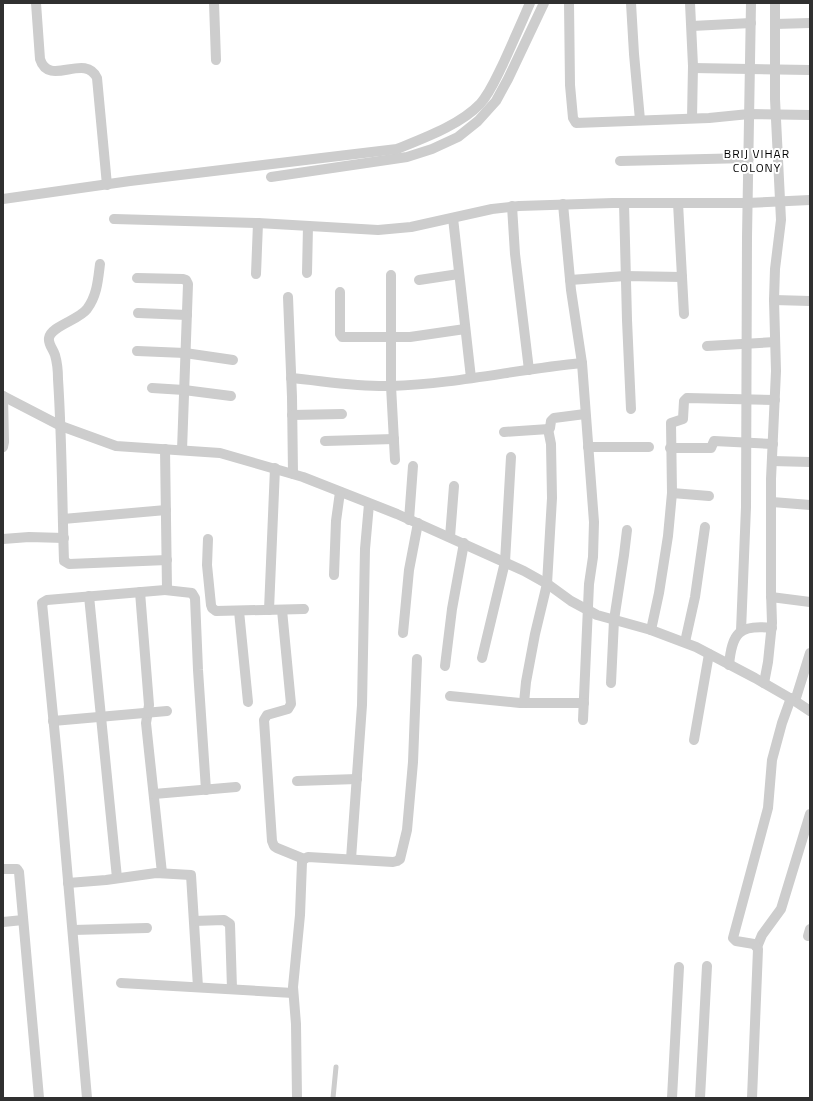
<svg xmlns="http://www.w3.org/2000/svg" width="813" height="1101" viewBox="0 0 813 1101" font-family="'Titillium Web',sans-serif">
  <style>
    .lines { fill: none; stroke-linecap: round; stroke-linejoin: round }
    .lane { stroke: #cdcdcd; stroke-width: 5 }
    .street { stroke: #cdcdcd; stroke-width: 10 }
    .labels { text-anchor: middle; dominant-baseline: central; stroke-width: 4; stroke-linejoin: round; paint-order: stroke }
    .neighbourhood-label { font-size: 12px; letter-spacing: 1px; fill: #000; stroke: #fff }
  </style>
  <rect width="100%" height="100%" fill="#fff"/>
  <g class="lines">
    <path class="lane" d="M333,1098L336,1067"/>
    <g class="street">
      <path d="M36,3L40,59C49,88 85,52 97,78L107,185"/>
      <path d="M214,3L216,60"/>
      <path d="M569,3L570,85L573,118L576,123L709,118L749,114L810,115"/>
      <path d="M631,3L634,54L640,120"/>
      <path d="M690,3L693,66L692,118"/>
      <path d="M775,24L810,23"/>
      <path d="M692,26L751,23"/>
      <path d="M693,68L810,70"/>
      <path d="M620,161L749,158"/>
      <path d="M271,177L407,157L432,149L458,137L478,121L496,101L508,79L544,3"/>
      <path d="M3,199L130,181L397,149C424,138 460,125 480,104C490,93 496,78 503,64C512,44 521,24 530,3"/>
      <path d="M624,203L627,320L631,409"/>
      <path d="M678,203L684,314"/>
      <path d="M563,204L571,290L582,363L594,522L593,557L589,584L583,720"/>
      <path d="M512,206L515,254L529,370"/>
      <path d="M453,218L471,378"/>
      <path d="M114,219L258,223L378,230L411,227L492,209L519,206L613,203H747L810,200"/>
      <path d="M100,264C98,280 97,296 87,309C79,320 51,326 49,338C48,344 53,349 55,355C57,362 58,371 58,379C62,439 62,500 64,561L69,564L167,560"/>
      <path d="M307,273L308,226"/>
      <path d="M256,274L258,223"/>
      <path d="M391,275V386L395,460"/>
      <path d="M137,278L183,279L186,280L188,284L182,450"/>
      <path d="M419,280L459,274"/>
      <path d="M570,280L625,276L682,277"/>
      <path d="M340,292V334L342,337H410L465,329"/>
      <path d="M288,297L292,397L293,474"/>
      <path d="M774,300L810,301"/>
      <path d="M138,313L187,315"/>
      <path d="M707,346L775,342"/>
      <path d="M137,351L185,353L233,360"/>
      <path d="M291,378C324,381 358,387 391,386C456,384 518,369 582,363"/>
      <path d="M152,388L184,390L231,396"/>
      <path d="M3,396L61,426L116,446L220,453L303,477L397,514L524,571L549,585L571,601L597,615L651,630L696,647L755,678L795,701L810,711"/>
      <path d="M292,415L342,414"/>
      <path d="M504,432L549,429L550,428L551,421L554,418L585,414"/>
      <path d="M325,441L394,439"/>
      <path d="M3,447L4,442L3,396"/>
      <path d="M588,447H649"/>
      <path d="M670,448H711L714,441L773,444"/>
      <path d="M772,461L810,462"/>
      <path d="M672,493L709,496"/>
      <path d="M772,502L810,505"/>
      <path d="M63,519L166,510"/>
      <path d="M409,520L413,466"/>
      <path d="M450,537L454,486"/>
      <path d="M3,539L29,537L64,538"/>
      <path d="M208,539L207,565L211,605L212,608L216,611L304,609"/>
      <path d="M334,575L336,521L340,492"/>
      <path d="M165,590L192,593L195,598L198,670L206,790"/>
      <path d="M140,592L149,705L146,723L162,873"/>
      <path d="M89,596L117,878"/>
      <path d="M771,597L810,602"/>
      <path d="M269,610L275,468"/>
      <path d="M282,610L291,704L288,709L267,715L264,720L272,841L274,846L277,848L304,859"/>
      <path d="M239,611L248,702"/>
      <path d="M651,630L659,593L668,536L672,493L671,423L683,419L684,401L687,398L775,400"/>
      <path d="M741,631L746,507L747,237L751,3"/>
      <path d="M403,633L409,570L418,523"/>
      <path d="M685,642L695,597L705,527"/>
      <path d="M482,658L505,562L511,457"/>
      <path d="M729,665C732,633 739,624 772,628"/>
      <path d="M445,666L452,609L464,543"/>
      <path d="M611,683L614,620L624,555L627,530"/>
      <path d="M764,683L768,662L772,623L771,592V479L776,371L774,300L775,269L781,220L775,99V3"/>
      <path d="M450,696L520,703H584"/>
      <path d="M795,701L810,653"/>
      <path d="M524,703L526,682L535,634L547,584L552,498L551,444L548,429"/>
      <path d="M53,721L167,711"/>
      <path d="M694,740L709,654"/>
      <path d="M297,781L357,779"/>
      <path d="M154,794L236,787"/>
      <path d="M351,859L362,705L365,549L369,504"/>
      <path d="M3,869H17L19,872L39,1098"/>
      <path d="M68,883L106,880L156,873L191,875L198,987"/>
      <path d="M194,921L224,920L230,924L232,989"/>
      <path d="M3,922L23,920"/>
      <path d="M73,930L147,928"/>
      <path d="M808,936L810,929"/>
      <path d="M757,947L762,935L781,909L810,814"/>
      <path d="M121,983L293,993"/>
      <path d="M87,1098L59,777L42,603L47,600L165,590L167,589L165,449"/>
      <path d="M297,1098L296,1024L293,987L300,915L302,862L304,859L308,857L393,862L397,861L400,859L407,830L413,762L417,659"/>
      <path d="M672,1098L679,967"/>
      <path d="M700,1098L707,966"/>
      <path d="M752,1098L758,949L754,944L736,941L733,938L768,808L772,760L782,723L791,698"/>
    </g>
  </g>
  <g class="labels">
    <g class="neighbourhood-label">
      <text x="757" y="153">BRIJ VIHAR<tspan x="757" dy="14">COLONY</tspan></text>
    </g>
  </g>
  <rect width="813" height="1101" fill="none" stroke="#303030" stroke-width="8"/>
</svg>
